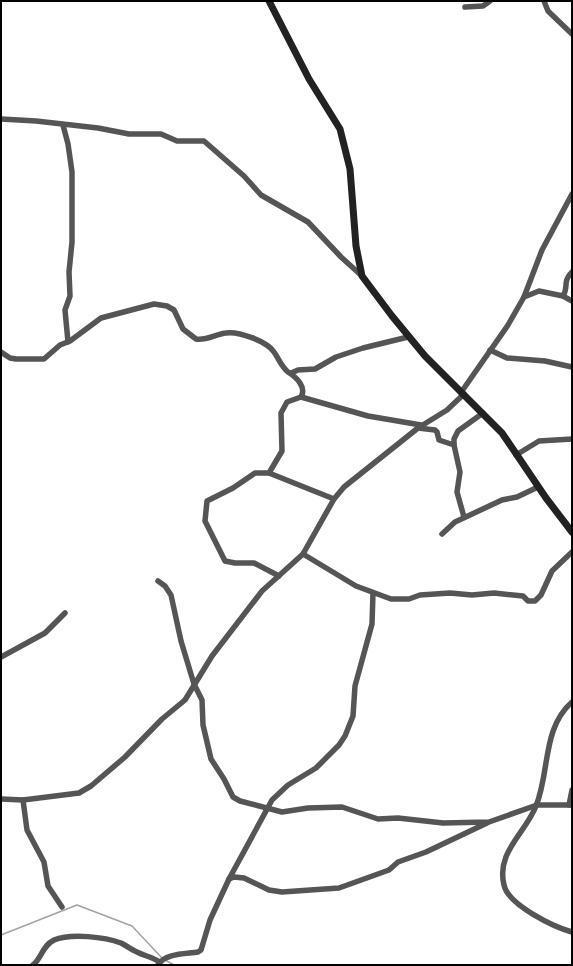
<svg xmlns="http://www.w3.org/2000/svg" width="573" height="966" viewBox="0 0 573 966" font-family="Cabin,sans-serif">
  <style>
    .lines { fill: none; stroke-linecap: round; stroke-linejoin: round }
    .stream { stroke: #a3a3a3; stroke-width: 1.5 }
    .street { stroke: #555; stroke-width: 5.5 }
    .secondary { stroke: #222; stroke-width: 7 }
  </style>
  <rect width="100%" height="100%" fill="#fff"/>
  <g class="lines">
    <g class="stream">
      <path d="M1,935L77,905L132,926L162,958"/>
      <path d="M165,960L174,965"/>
    </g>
    <g class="street">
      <path d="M544,1L548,11L572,34"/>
      <path d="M465,7L483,6L490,1"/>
      <path d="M1,119L36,121L98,128L129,134H161L177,141H204L244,176L261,195L308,222L341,257L362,276"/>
      <path d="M63,125L68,144L72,172V242L69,272L70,296L65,310L68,342"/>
      <path d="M563,296L572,301"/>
      <path d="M524,297L539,291L563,296C569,287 562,282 572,272"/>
      <path d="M490,350L507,358L545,361L572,367"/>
      <path d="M1,352L10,358L16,359H44L60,345L70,341L101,318L154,304L167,306L174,310L183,329L196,339C206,341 216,334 226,333C238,331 267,341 274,352C279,359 281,366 288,372C296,377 307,387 301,397L287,402L281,413L282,451L269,473"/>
      <path d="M291,373L298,370L315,369L336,357L363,348L408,337"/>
      <path d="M462,391L508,325L524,297L542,250L572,194"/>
      <path d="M301,397L368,416L421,425"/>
      <path d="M418,428L435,430L437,432L439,440L454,445"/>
      <path d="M516,455L539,441L572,439"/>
      <path d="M464,517L457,492L460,472L454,445V439L458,431L483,413"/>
      <path d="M442,534L455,522L502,500L517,497L538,487"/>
      <path d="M303,554L356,586L391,599H409L420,595L450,593L472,595L494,593L523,596L528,601H535L541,595L552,571L572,552"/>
      <path d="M279,576L254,563H235L225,561L205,521L207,501L233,488L255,473H269L334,499"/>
      <path d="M158,581L165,586L171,595L181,641L194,684L202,700L203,725L211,759L224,779L233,797L240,801L282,812L308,808L342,807L378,819L398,818L443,823L489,822L537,805H572"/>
      <path d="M1,657L45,633L65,613"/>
      <path d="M572,702C542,728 550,772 536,806C525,834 496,852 504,885C508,905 554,927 572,932"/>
      <path d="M1,799L23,800L79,793L91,786L125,757L162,719L185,700L212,656L262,591L303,554L334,499L344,487L418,428L447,410L464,394"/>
      <path d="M23,800L27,830L44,862L48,886L62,907"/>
      <path d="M569,805L572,790"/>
      <path d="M229,879L272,800L288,785L316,768L339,745L345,736L353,716L355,686L372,624L373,593"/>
      <path d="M33,965C42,958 42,946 54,940C71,933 105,937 121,943C127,946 132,950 137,952C145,956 152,957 160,962"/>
      <path d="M158,965C165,953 186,954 198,952L201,950L210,920L229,879L234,877L244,878L269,890L282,892L339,888L389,870L398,862L426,852L487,823"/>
    </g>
    <path class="secondary" d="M269,1L309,79L340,129L350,169L356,246L362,276L392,316L425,356L502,433L546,498L572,532"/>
  </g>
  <rect width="573" height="966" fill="none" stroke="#000000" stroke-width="4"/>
</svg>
